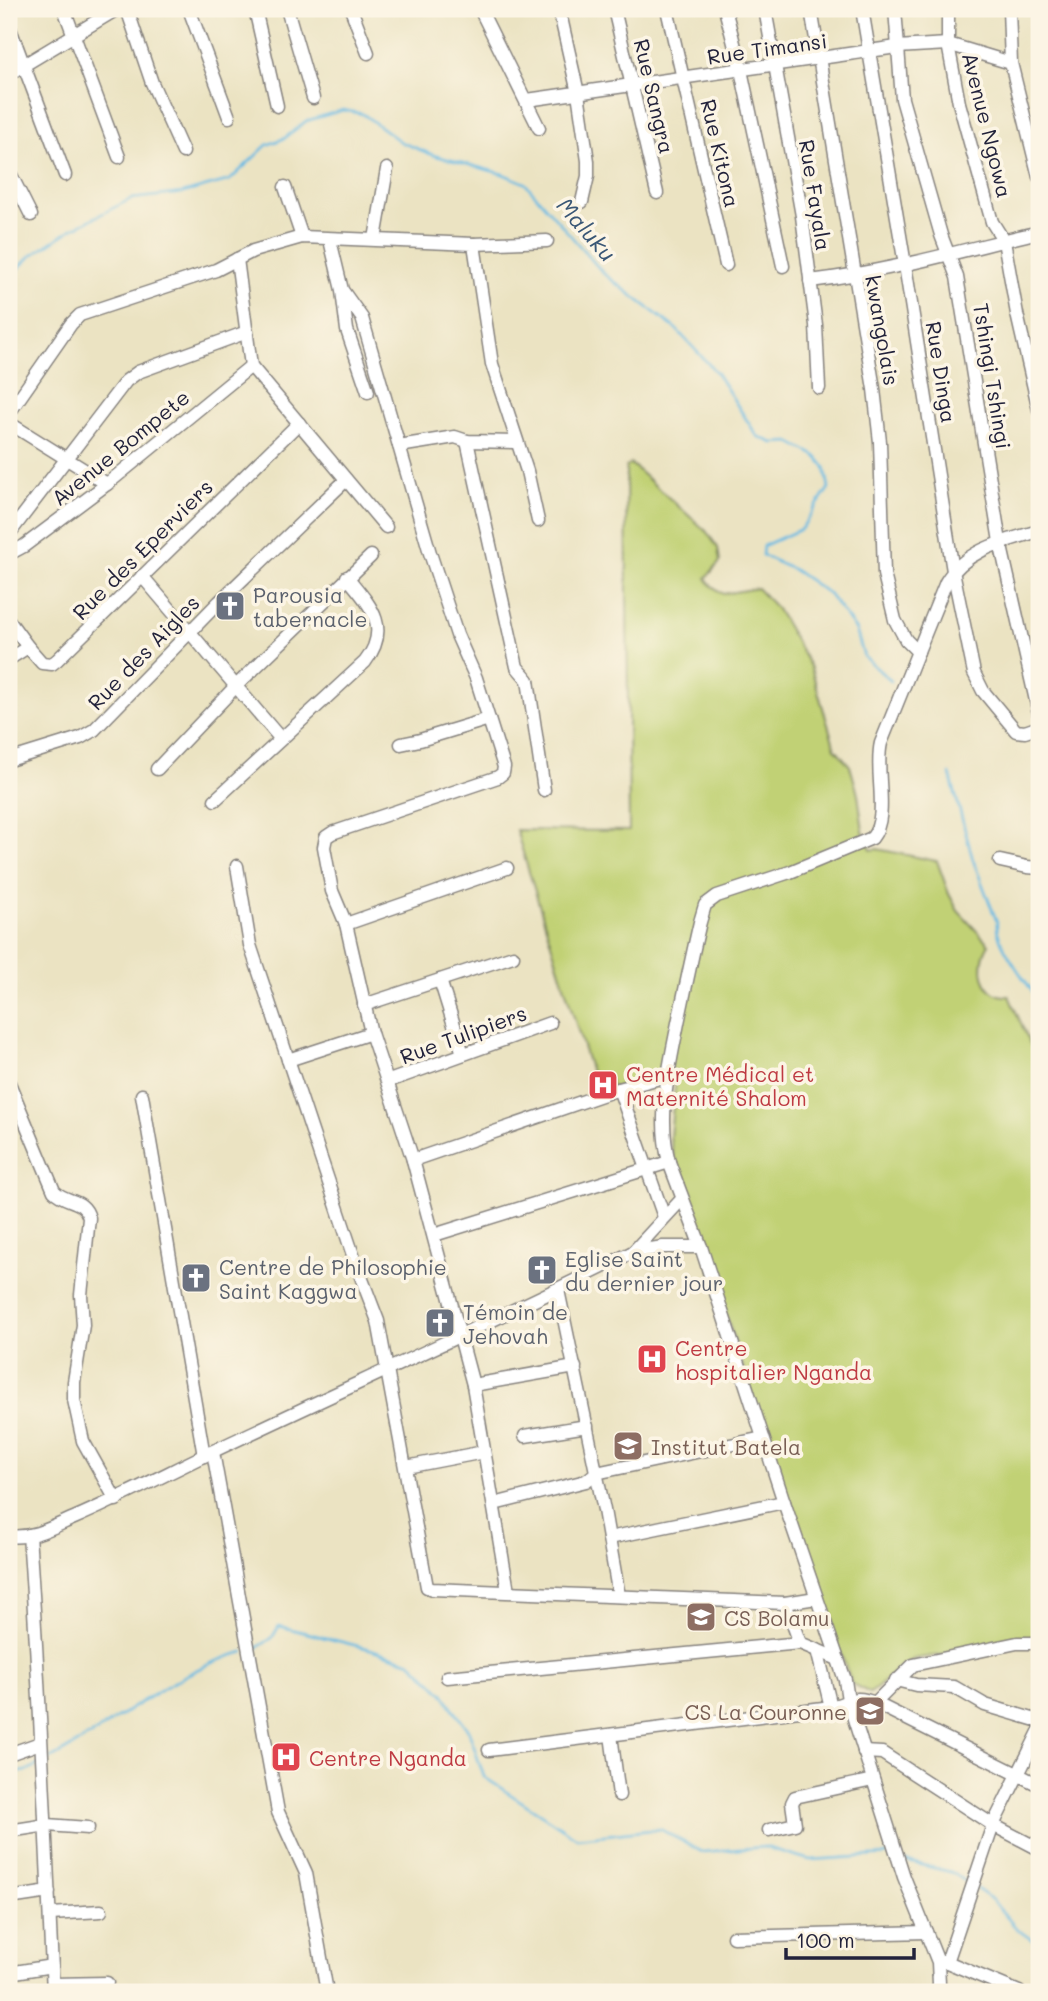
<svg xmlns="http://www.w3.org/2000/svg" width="1048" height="2001" viewBox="0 0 1048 2001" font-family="Mali,sans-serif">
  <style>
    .green { fill: #c1d174; stroke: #727a58; stroke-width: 2 }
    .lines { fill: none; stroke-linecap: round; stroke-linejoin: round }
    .stream { stroke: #67bae3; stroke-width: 2.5 }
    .minor-casing { stroke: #86827e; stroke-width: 15 }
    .minor { stroke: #fff; stroke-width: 12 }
    .labels { text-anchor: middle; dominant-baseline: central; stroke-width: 7; stroke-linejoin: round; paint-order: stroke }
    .street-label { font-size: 21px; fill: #22223b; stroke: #fcf5e5 }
    .worship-label { font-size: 21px; fill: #5b616d; stroke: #fcf5e5; text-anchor: start }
    .health-label { font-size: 21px; fill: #be3a42; stroke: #fcf5e5; text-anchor: start }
    .education-label { font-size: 21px; fill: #785e54; stroke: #fcf5e5; text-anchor: start }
    .water-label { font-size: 23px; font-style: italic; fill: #3a5776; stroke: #fcf5e5 }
  </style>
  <rect width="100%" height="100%" fill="#fcf5e5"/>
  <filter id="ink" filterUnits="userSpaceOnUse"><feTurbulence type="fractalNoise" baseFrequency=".0143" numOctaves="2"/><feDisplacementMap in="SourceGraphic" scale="14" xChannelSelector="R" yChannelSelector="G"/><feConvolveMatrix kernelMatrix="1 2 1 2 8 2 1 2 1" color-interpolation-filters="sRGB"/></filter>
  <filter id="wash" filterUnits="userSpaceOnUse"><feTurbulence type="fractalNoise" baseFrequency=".00686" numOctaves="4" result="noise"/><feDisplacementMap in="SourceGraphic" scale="28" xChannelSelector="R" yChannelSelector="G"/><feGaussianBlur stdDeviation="1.57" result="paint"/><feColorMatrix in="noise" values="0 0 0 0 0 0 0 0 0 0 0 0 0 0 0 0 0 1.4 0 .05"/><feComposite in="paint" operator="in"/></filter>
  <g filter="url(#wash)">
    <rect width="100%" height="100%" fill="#ebe3c2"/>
    <path class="green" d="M631,464L706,531L718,548L720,562L706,578L711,585L723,594L757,588L777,609L811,668L835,748L850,766L858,794L863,831L871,850L877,849L937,861L949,894L958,911L989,944C976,964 981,998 1009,996L1031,1046L1039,1055V1640L914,1659C897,1668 886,1682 870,1693L852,1684L804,1553L672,1150L670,1137L675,1086L674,1070L612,1088L610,1081L595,1085L516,830L629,831L626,467Z"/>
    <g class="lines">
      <g class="stream">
        <path d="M9,277L31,256L72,229L131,199L183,193L230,180L267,145L285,138L306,121L343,110L363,114L401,142L433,155L503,174L525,183L604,274L676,329L716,372L757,436L773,443L790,442L816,456L825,467L829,488L801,529L763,546L762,555L794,570L829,594L856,630L864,657L891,681"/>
        <path d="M950,774L973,860L997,922C994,940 1023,977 1034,994L1039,995"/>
        <path d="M254,1650L272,1638L279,1626L370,1649L411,1662L442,1692L469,1732L484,1777L577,1838L660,1829L702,1852L765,1847L810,1860L888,1855"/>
        <path d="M46,1761C113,1728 170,1671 244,1652"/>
        <path d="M9,1774L26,1771L40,1764"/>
        <path d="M905,1861L951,1872L968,1883"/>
        <path d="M977,1889L991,1899L1017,1929L1039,1945"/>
      </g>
    </g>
  </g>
  <g filter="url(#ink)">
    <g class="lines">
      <g class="minor-casing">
        <g id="minor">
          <path d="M64,9L119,157"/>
          <path d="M127,9L152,83L183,152"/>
          <path d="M189,9L229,117"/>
          <path d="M255,9L277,106"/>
          <path d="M287,9L313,98"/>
          <path d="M351,9L368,53"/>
          <path d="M480,9L539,128"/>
          <path d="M559,9L578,93L588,161V176L582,202"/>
          <path d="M614,9L657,193"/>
          <path d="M667,9L726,265"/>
          <path d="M725,9L741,70L783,266"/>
          <path d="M765,9L802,216L816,325L819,388"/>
          <path d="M811,9L874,389L880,442L884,574L895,620L906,640L918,652"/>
          <path d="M862,9L905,265L953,571L974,673L983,691L1016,731L1025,732L1039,727"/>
          <path d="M895,9L902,99L941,235L957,277L1000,542L1039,714"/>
          <path d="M948,9V44L959,103L992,222L1004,241L1017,314L1039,410"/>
          <path d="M1009,9L1011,63L1039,177"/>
          <path d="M9,26L65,175"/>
          <path d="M9,74L117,9"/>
          <path d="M527,100L897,47L948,44L1011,63"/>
          <path d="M9,171L31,215"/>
          <path d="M285,187L302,237"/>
          <path d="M375,239L387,169"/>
          <path d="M330,240L342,290L362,318L430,553L457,635L476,678L504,767L503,773L498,777L332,833L326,837L324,847L332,891L346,924L371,1033L413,1160L473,1385L508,1591"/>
          <path d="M474,244L547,241"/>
          <path d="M237,259L251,366L386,527"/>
          <path d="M810,281C888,272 963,250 1039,232"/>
          <path d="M342,291L347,330L368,392"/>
          <path d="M9,413L71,324L80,315L216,270L253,251L302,237L474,244L492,364L527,471L538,521"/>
          <path d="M9,423L107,484"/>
          <path d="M467,441L517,667L528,680L544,790"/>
          <path d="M399,446L455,437L467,441L516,442"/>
          <path d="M9,534L126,381L138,372L247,332"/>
          <path d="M9,554L24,546L107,484L251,366"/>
          <path d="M142,576L280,738"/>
          <path d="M9,621L28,647"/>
          <path d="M9,659L28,647L42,663L52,664L57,660L299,423"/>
          <path d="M401,744L420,740L489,719"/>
          <path d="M9,760L80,738L94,730L219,602L346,480"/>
          <path d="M157,769L237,685L371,556"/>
          <path d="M215,800L365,662C392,627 370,605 347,577"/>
          <path d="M1000,861L1027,867L1039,868"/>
          <path d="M237,866L250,945L355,1261L378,1321L427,1587L432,1589L785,1603L816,1598"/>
          <path d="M346,924L507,868"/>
          <path d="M440,980L463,1054"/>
          <path d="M364,1005L513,956"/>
          <path d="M288,1060L371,1033"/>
          <path d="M389,1081L550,1023"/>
          <path d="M9,1083L54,1191C67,1204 84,1198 89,1218L81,1295L83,1325L74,1382V1400L83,1441L116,1500"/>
          <path d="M619,1089L664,1217"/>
          <path d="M142,1095L204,1456"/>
          <path d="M413,1160L619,1089L667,1076"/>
          <path d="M434,1235L669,1162"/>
          <path d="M633,1252L682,1199"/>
          <path d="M558,1290L604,1510L619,1596"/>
          <path d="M473,1385L575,1367"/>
          <path d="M525,1436L587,1426"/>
          <path d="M213,1452L278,1812L306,1873L327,1992"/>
          <path d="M406,1467L484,1452"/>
          <path d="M494,1504L586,1481L596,1473L763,1438"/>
          <path d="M29,1535C40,1687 46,1840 53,1992"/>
          <path d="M9,1536C32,1539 53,1527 74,1518C118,1499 160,1477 203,1456C346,1388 491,1323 633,1252L663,1247H701"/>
          <path d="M609,1538L784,1502"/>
          <path d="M785,1603L800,1643L838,1659"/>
          <path d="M817,1650L831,1707"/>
          <path d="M447,1677L800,1643"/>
          <path d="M896,1680L916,1685L954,1687L985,1705L1039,1721"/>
          <path d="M875,1703L913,1665L1017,1643H1039"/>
          <path d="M611,1735L619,1795"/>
          <path d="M489,1750L831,1707C851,1702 854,1694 875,1703L1039,1785"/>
          <path d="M864,1752L882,1753L993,1825L1039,1849"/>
          <path d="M9,1754L40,1743"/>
          <path d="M769,1830L795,1824L792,1803L795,1797L873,1780"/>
          <path d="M9,1831L47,1825L88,1828"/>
          <path d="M9,1898L49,1892"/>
          <path d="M51,1914L101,1911"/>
          <path d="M733,1937L926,1932"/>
          <path d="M942,1962H947L1019,1992"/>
          <path d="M947,1962L993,1825L1039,1732"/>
          <path d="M9,1973L52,1966"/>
          <path d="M53,1984L107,1983"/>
          <path d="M937,1992L939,1984L938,1962L904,1877L848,1700L845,1680L784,1502L701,1247L669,1162C657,1116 669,1069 678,1023C685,990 692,956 700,922L705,905L717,896L790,872L872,838C890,816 874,770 881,743L946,582C966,549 1005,541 1039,531"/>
        </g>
      </g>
      <use href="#minor" class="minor"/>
    </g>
  </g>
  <defs>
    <g id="church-square" transform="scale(1.575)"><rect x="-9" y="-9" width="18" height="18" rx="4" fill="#6b7280" stroke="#fcf5e5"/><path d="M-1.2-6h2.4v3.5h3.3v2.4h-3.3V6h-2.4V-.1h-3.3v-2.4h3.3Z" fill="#fff"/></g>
    <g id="hospital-square" transform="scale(1.575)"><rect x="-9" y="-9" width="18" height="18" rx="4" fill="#e0444e" stroke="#fcf5e5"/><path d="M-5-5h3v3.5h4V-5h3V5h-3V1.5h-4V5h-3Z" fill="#fff"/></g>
    <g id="school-square" transform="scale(1.575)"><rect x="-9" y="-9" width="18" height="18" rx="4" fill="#8d6e63" stroke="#fcf5e5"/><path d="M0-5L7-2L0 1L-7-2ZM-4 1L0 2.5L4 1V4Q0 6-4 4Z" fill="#fff"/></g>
  </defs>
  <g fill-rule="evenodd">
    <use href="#church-square" x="230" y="606"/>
    <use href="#hospital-square" x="603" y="1085"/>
    <use href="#church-square" x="542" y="1270"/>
    <use href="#church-square" x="196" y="1278"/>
    <use href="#church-square" x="440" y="1323"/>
    <use href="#hospital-square" x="652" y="1359"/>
    <use href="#school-square" x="628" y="1446"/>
    <use href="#school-square" x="701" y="1617"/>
    <use href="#school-square" x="870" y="1711"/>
    <use href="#hospital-square" x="286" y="1757"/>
  </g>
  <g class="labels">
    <g class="street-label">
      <text transform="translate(767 48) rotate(-8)">Rue Timansi</text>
      <text transform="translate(655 96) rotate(77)">Rue Sangra</text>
      <text transform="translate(988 125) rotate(76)">Avenue Ngowa</text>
      <text transform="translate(721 153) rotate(77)">Rue Kitona</text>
      <text transform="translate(816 195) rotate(81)">Rue Fayala</text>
      <text transform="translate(883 330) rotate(80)">kwangolais</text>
      <text transform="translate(942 372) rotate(81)">Rue Dinga</text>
      <text transform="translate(993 376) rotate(81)">Tshingi Tshingi</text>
      <text transform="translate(120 447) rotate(-39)">Avenue Bompete</text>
      <text transform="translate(142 549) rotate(-45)">Rue des Eperviers</text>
      <text transform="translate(143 652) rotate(-46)">Rue des Aigles</text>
      <text transform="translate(463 1034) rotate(-20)">Rue Tulipiers</text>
    </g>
    <g class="worship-label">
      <text x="253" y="594">Parousia<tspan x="253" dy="24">tabernacle</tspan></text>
      <text x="565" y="1258">Eglise Saint<tspan x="565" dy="24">du dernier jour</tspan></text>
      <text x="219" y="1266">Centre de Philosophie<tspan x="219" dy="24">Saint Kaggwa</tspan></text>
      <text x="463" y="1311">Témoin de<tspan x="463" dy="24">Jehovah</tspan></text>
    </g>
    <g class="health-label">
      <text x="626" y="1073">Centre Médical et<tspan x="626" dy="24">Maternité Shalom</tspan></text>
      <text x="675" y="1347">Centre<tspan x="675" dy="24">hospitalier Nganda</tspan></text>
      <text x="309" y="1757">Centre Nganda</text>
    </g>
    <g class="education-label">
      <text x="651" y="1446">Institut Batela</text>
      <text x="724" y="1617">CS Bolamu</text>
      <text x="847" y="1711" text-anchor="end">CS La Couronne</text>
    </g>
    <g class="water-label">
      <text transform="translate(587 229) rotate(49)">Maluku</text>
    </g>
  </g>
  <rect width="1048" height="2001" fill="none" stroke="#fcf5e5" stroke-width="35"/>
  <path d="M786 1948v10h128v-10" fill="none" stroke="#22223b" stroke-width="3.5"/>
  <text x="796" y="1948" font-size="21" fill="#22223b" stroke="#fcf5e5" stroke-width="5" paint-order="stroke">100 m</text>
</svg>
